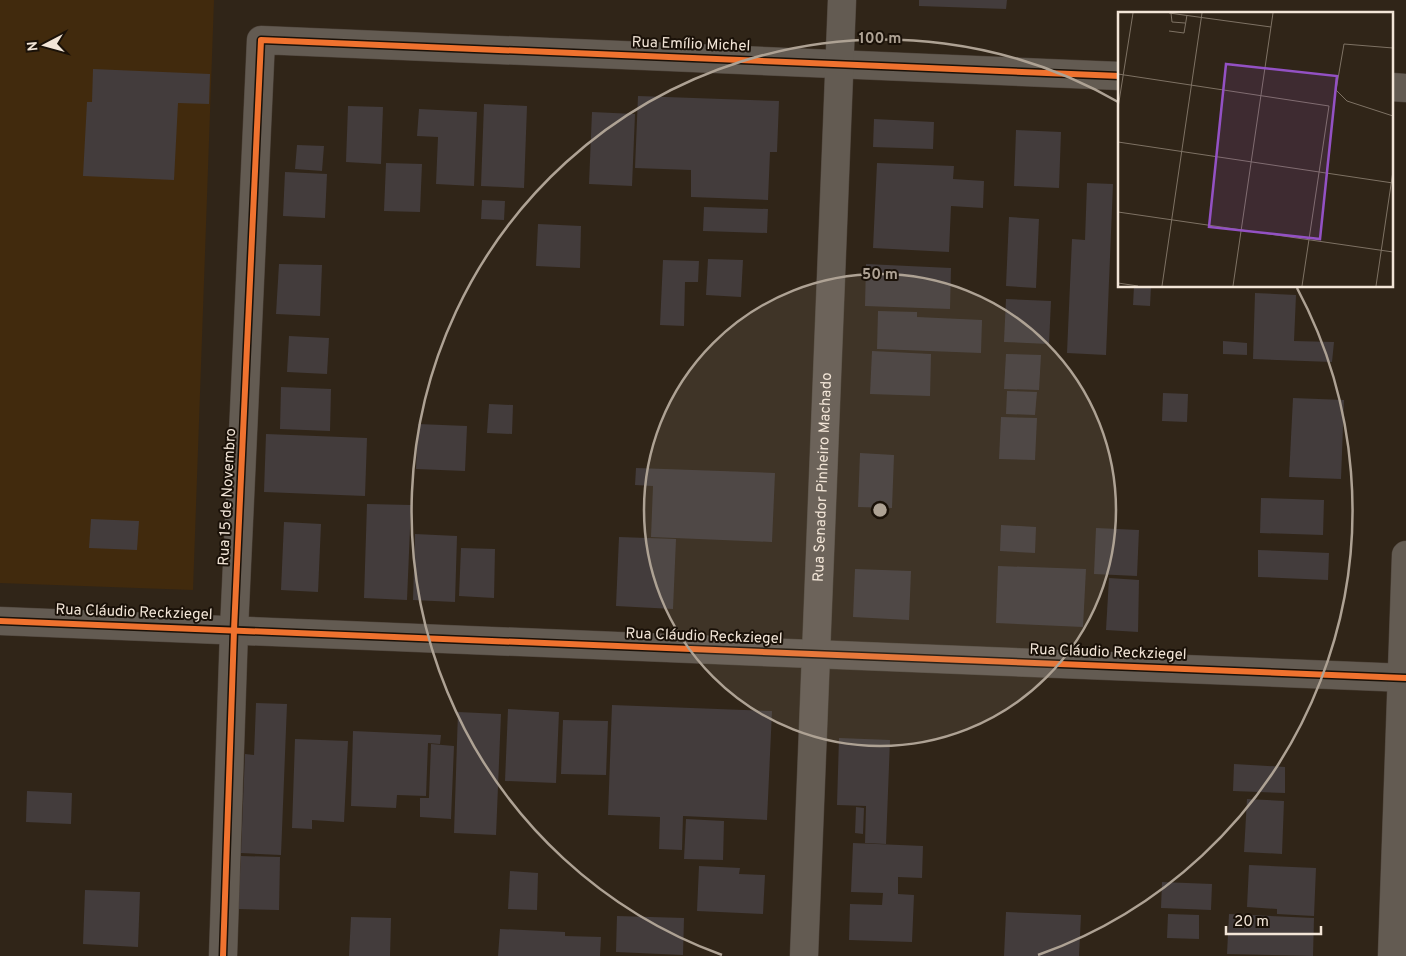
<svg xmlns="http://www.w3.org/2000/svg" width="1406" height="956" viewBox="0 0 1406 956" font-family="Overpass,sans-serif">
  <style>
    .built { fill: #412a0d }
    .building { fill: #433c3c }
    .lines { fill: none; stroke-linecap: round; stroke-linejoin: round }
    .street-casing { stroke: #4c4239; stroke-width: 29 }
    .secondary-casing { stroke: #4c4239; stroke-width: 29 }
    .street { stroke: #635b52; stroke-width: 28 }
    .secondary { stroke: #635b52; stroke-width: 28 }
    .cycleway-casing { stroke: #1a1108; stroke-width: 9 }
    .cycleway { stroke: #ef722f; stroke-width: 6 }
    .ring { fill: none; stroke: #aea294; stroke-width: 2.5 }
    .labels { text-anchor: middle; dominant-baseline: central; stroke-width: 4; stroke-linejoin: round; paint-order: stroke }
    .street-label { font-size: 15px; fill: #f2e5d7; stroke: #1a1108 }
    .inset-road { fill: none; stroke: #7e7264; stroke-width: 1 }
    .view { fill: #9351c4; fill-opacity: 0.15; stroke: #9351c4; stroke-width: 2.5 }
    .inset-edge { fill: none; stroke: #f2e5d7; stroke-width: 2.5 }
    .centre { fill: #aea294; stroke: #1a1108; stroke-width: 2.5 }
    .ring-label { font-size: 15px; text-anchor: middle; font-weight: bold; fill: #aea294; stroke: #1a1108; stroke-width: 4; stroke-linejoin: round; paint-order: stroke }
  </style>
  <rect width="100%" height="100%" fill="#302518"/>
  <path class="built" d="M0,0H214L193,590L0,583Z"/>
  <g class="building">
    <path d="M919,0H1007L1006,9L919,6Z"/>
    <path d="M93,69L210,74L209,104L178,103L174,180L83,176L87,102H92Z"/>
    <path d="M638,96L779,101L777,152H770L768,200L691,197V170L635,168Z"/>
    <path d="M484,104L527,106L524,188L481,186Z"/>
    <path d="M348,106L383,107L381,164L346,162Z"/>
    <path d="M419,109L477,112L474,186L436,184L438,137L417,136Z"/>
    <path d="M592,112L635,114L632,186L589,184Z"/>
    <path d="M874,119L934,122L933,149L873,147Z"/>
    <path d="M1016,130L1061,132L1059,188L1014,186Z"/>
    <path d="M297,145L324,146L322,171L295,169Z"/>
    <path d="M386,163L422,164L420,212L384,211Z"/>
    <path d="M877,163L954,166L953,179L984,181L983,208L951,206L949,252L873,248Z"/>
    <path d="M285,172L327,174L325,218L283,216Z"/>
    <path d="M1087,183L1113,184L1106,355L1067,353L1072,239L1085,240Z"/>
    <path d="M482,200L505,201L504,220L481,219Z"/>
    <path d="M704,207L768,209L767,233L703,231Z"/>
    <path d="M1009,217L1039,219L1036,288L1006,286Z"/>
    <path d="M538,224L581,226L580,268L536,266Z"/>
    <path d="M708,259L743,260L741,297L706,295Z"/>
    <path d="M663,260L699,261L698,282H685L684,326L660,325Z"/>
    <path d="M279,264L322,265L320,316L276,314Z"/>
    <path d="M866,264L951,268L950,309L865,306Z"/>
    <path d="M1134,286H1151L1150,306L1133,305Z"/>
    <path d="M1255,293L1296,295L1294,341L1334,342L1332,362L1253,359Z"/>
    <path d="M1006,299L1051,301L1049,344L1004,342Z"/>
    <path d="M878,311L917,312V317L982,320L981,353L877,349Z"/>
    <path d="M289,336L329,338L327,374L287,372Z"/>
    <path d="M1223,341L1247,343V355L1223,354Z"/>
    <path d="M872,351L931,354L930,396L870,394Z"/>
    <path d="M1006,354L1041,355L1039,390L1004,389Z"/>
    <path d="M281,387L331,389L330,431L280,429Z"/>
    <path d="M1007,391L1037,392L1035,415L1006,414Z"/>
    <path d="M1163,393L1188,394L1187,422L1162,421Z"/>
    <path d="M1293,398L1344,400L1341,479L1289,477Z"/>
    <path d="M489,404L513,405L512,434L487,433Z"/>
    <path d="M1001,417L1037,418L1035,460L999,459Z"/>
    <path d="M418,424L467,426L465,471L416,469Z"/>
    <path d="M266,434L367,438L365,496L264,492Z"/>
    <path d="M860,453L894,455L892,508L858,507Z"/>
    <path d="M636,468L775,473L772,542L651,537L653,486L635,485Z"/>
    <path d="M1261,498L1324,500L1323,535L1260,533Z"/>
    <path d="M367,504L411,505L407,600L364,598Z"/>
    <path d="M91,519L139,521L137,550L89,548Z"/>
    <path d="M284,522L321,524L318,592L281,590Z"/>
    <path d="M1001,525L1036,527L1035,553L1000,551Z"/>
    <path d="M1096,528L1139,530L1137,576L1094,574Z"/>
    <path d="M415,534L457,536L455,602L413,600Z"/>
    <path d="M619,537L676,539L673,609L616,606Z"/>
    <path d="M461,548L495,549L494,598L459,596Z"/>
    <path d="M1258,550L1329,553L1328,580L1258,577Z"/>
    <path d="M998,566L1086,569L1083,627L996,623Z"/>
    <path d="M855,569L911,571L909,620L853,617Z"/>
    <path d="M1109,578L1139,580L1138,632L1106,630Z"/>
    <path d="M256,703L287,704L281,855L241,853L245,754L254,755Z"/>
    <path d="M612,705L772,711L767,820L683,816L682,850L659,849L660,817L608,815Z"/>
    <path d="M508,709L559,712L556,783L505,781Z"/>
    <path d="M458,712L501,714L496,835L454,833Z"/>
    <path d="M563,720L608,721L606,775L561,774Z"/>
    <path d="M353,731L441,735L440,744L428,743L426,796L397,795L396,808L351,806Z"/>
    <path d="M839,738L890,740L886,844L865,843L866,806L837,805Z"/>
    <path d="M295,739L348,741L344,822L312,820V829L292,828Z"/>
    <path d="M431,744L454,746L451,819L420,817V798H429Z"/>
    <path d="M1234,764L1285,767V793L1233,791Z"/>
    <path d="M27,791L72,793L71,824L26,822Z"/>
    <path d="M1247,799L1284,801L1282,854L1244,852Z"/>
    <path d="M856,807L864,808L863,834L855,833Z"/>
    <path d="M686,819L724,821L723,860L684,859Z"/>
    <path d="M853,843L923,846L922,878L898,877V894L914,895L912,942L849,940L850,904L882,905L883,893L851,892Z"/>
    <path d="M241,856L280,857L279,910L238,909Z"/>
    <path d="M1249,865L1316,868L1314,916L1277,914V909L1247,907Z"/>
    <path d="M699,866L740,868L739,874L765,875L763,914L697,911Z"/>
    <path d="M510,871L538,873L537,910L508,909Z"/>
    <path d="M1162,882L1212,884L1211,910L1161,908Z"/>
    <path d="M85,890L140,892L138,947L83,944Z"/>
    <path d="M1006,912L1081,915L1079,956H1004Z"/>
    <path d="M1168,914L1199,915V939L1167,938Z"/>
    <path d="M1229,914L1314,918L1313,956L1227,954Z"/>
    <path d="M617,916L684,918L683,955L616,952Z"/>
    <path d="M351,917L391,918L390,956H349Z"/>
    <path d="M500,929L565,932V936L601,937L600,956H498Z"/>
  </g>
  <g class="lines">
    <g class="street-casing">
      <g id="street">
        <path d="M1392,87L1406,88"/>
        <path d="M0,621L1406,678"/>
        <path d="M223,956L234,630L261,40L1120,76"/>
        <path d="M1392,956L1406,555"/>
      </g>
    </g>
    <g class="secondary-casing">
      <g id="secondary">
        <path id="s1" d="M804,956L842,0"/>
      </g>
    </g>
    <use href="#street" class="street"/>
    <use href="#secondary" class="secondary"/>
    <g class="cycleway-casing">
      <g id="cycleway">
        <path d="M0,621L1406,678"/>
        <path d="M223,956L234,630L261,40L1120,76"/>
      </g>
    </g>
    <use href="#cycleway" class="cycleway"/>
  </g>
  <circle cx="880" cy="510" r="236" fill="#aea294" fill-opacity=".12"/>
  <g class="ring">
    <circle cx="880" cy="510" r="236"/>
    <path d="M722 955A472 472 0 1 1 1120 103M1297 288A472 472 0 0 1 1038 955"/>
  </g>
  <g class="labels">
    <g class="street-label">
      <text transform="translate(691 45) rotate(2)">Rua Emílio Michel</text>
      <text stroke="none"><textPath href="#s1" startOffset="479">Rua Senador Pinheiro Machado</textPath></text>
      <text transform="translate(228 497) rotate(-87)">Rua 15 de Novembro</text>
      <text transform="translate(134 613) rotate(2)">Rua Cláudio Reckziegel</text>
      <text transform="translate(704 637) rotate(2)">Rua Cláudio Reckziegel</text>
      <text transform="translate(1108 653) rotate(2)">Rua Cláudio Reckziegel</text>
    </g>
  </g>
  <g transform="translate(1118 12)">
    <rect width="275" height="275" fill="#302518"/>
    <path class="inset-road" d="M51,1L153,15M53,1L54,10L67,11M51,19L66,21L69,3M275,36L226,32L218,78L229,89L275,104M0,62L211,94L184,274M0,96L15,1M0,130L275,171M0,200L275,240M0,271L20,274M44,274L84,1M115,274L155,1M258,274L275,159"/>
    <path class="view" d="M108,52L219,64L202,227L91,215Z"/>
    <rect width="275" height="275" class="inset-edge"/>
  </g>
  <circle cx="880" cy="510" r="8" class="centre"/>
  <g class="ring-label">
    <text x="880" y="43">100 m</text>
    <text x="880" y="279">50 m</text>
  </g>
  <g transform="translate(45 45) rotate(264)" stroke="#1a1108" stroke-width="4" paint-order="stroke">
  <path d="M0-4L9 19L0 12L-9 19Z" fill="#f2e5d7"/>
  <text y="-8" font-size="14" font-weight="bold" text-anchor="middle" fill="#f2e5d7">N</text>
  </g>
  <path d="M1226 926v8h95v-8" fill="none" stroke="#f2e5d7" stroke-width="2.5"/>
  <text x="1234" y="926" font-size="15" fill="#f2e5d7" stroke="#1a1108" stroke-width="4" paint-order="stroke">20 m</text>
</svg>
